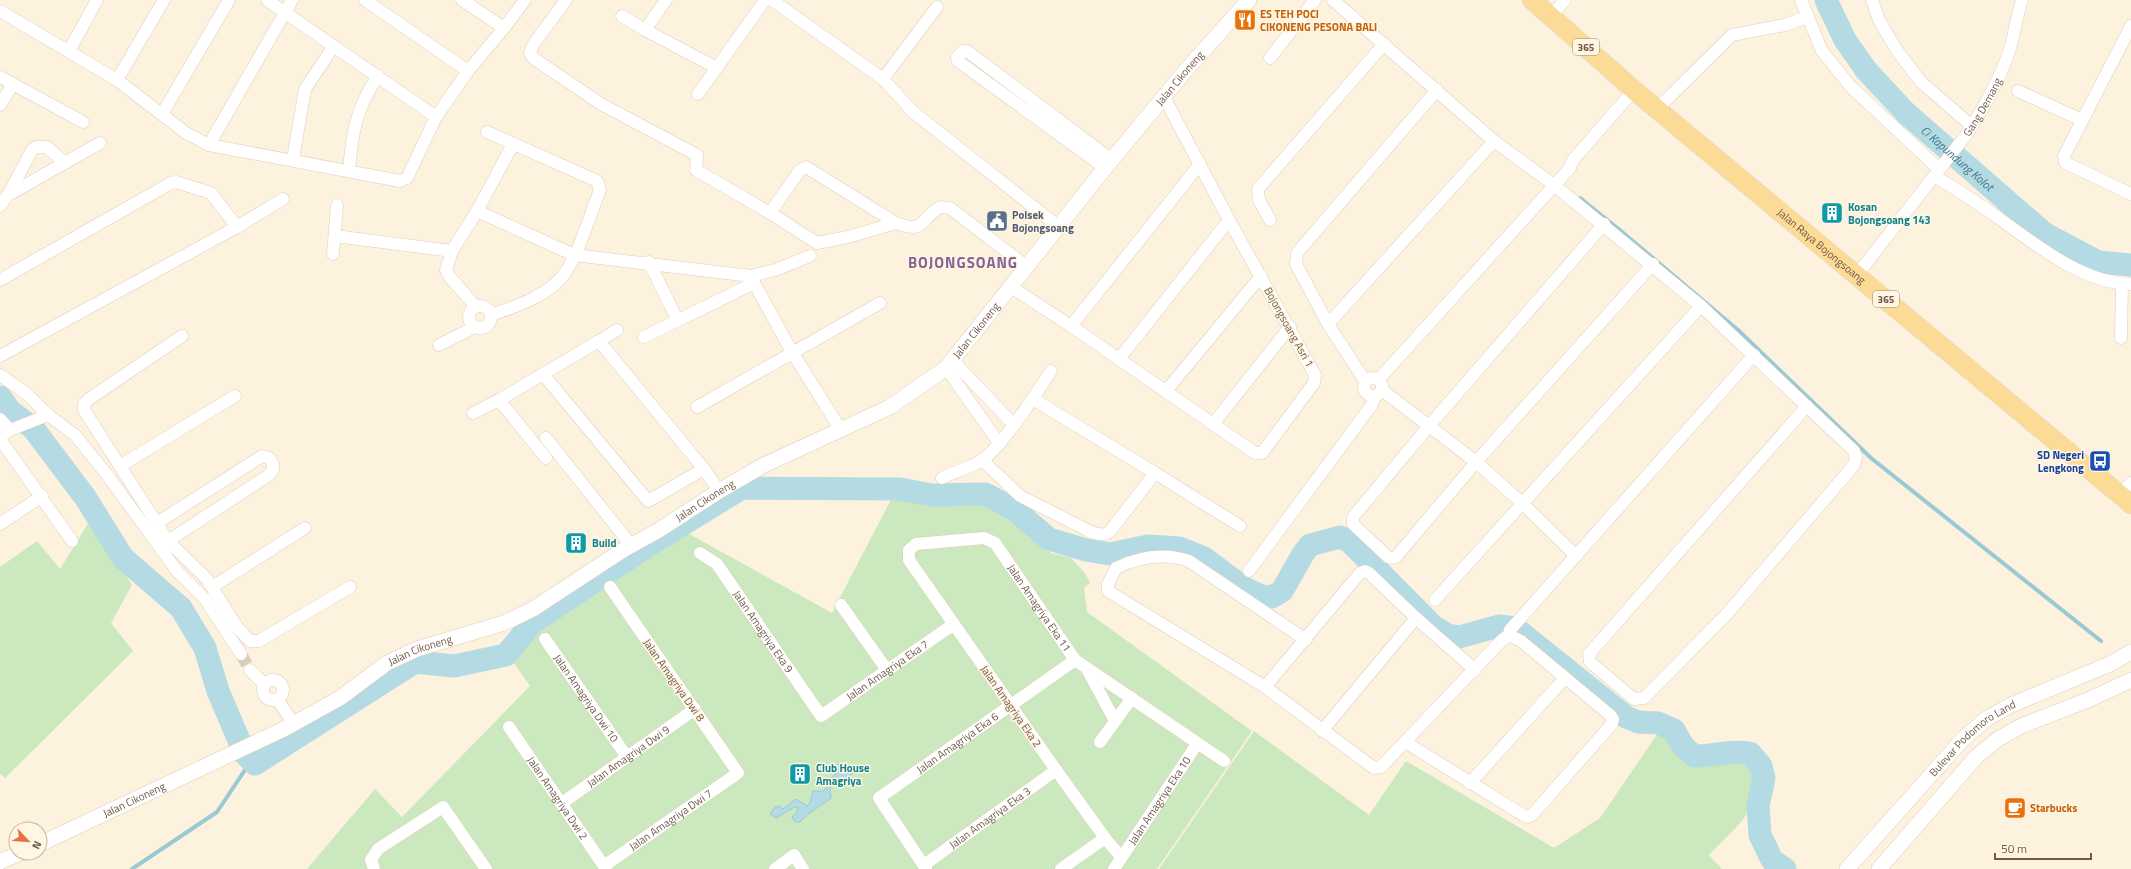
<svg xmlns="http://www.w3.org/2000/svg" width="2131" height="869" viewBox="0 0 2131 869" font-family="'Titillium Web',sans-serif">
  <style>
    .green { fill: #cce8be }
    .water { fill: #b4dae4; stroke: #9ac9d6 }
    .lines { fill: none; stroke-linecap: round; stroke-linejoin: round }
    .stream { stroke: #9ac9d6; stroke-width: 4 }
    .river { stroke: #b4dae4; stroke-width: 23 }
    .minor-tunnel { stroke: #d9ccb8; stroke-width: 12; stroke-dasharray: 12 6; stroke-linecap: butt }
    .minor-casing { stroke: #dfcebb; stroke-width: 13 }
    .tertiary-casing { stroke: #dfcebb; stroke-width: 16 }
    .primary-casing { stroke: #e0dad7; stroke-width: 20 }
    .minor { stroke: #fff; stroke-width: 12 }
    .tertiary { stroke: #fff; stroke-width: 15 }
    .primary { stroke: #fbdb96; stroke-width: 19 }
    .labels { text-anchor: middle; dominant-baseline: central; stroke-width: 3; stroke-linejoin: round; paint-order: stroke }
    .shield { fill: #fff6e4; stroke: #9c8776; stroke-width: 1 }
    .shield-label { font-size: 10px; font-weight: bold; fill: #715847 }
    .food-label { font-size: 11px; font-weight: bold; fill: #c56008; stroke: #fff6e4; text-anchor: start }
    .street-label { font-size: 11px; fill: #715847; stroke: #fff6e4 }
    .culture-label { font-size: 11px; font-weight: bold; fill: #0d838f; stroke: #fff6e4; text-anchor: start }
    .service-label { font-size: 11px; font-weight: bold; fill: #4e5e75; stroke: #fff6e4; text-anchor: start }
    .transit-label { font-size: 11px; font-weight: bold; fill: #164399; stroke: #fff6e4; text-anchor: end }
    .water-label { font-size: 12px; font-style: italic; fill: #417585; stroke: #fff6e4 }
    .district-label { font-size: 15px; font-weight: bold; letter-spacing: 1px; fill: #876294; stroke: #fff6e4 }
  </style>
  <rect width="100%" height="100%" fill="#fcf2de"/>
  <g class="green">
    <path d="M895,492L927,501L994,497L1027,526L1051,553L1071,558L1085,573L1090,583L1084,588L1087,612L1252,731L1157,869H307L375,789L402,817L530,686L511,659L515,649L526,634L682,530L832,613Z"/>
    <path d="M89,522L132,585L111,623L133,651L5,778L0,774V567L37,541L60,569Z"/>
    <path d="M1653,727C1658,728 1664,729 1668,732C1680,741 1678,754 1694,761C1713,770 1729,749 1753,761C1772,803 1734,827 1709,855L1722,869H1159L1254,731L1369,815L1406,761L1554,848L1600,818L1658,733Z"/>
  </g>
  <path class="water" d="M840,763L845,765V768H851L853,773L851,775L833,784L830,788L831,798C821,806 809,812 800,822H795L792,817L797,812L798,808L795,807L776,818L770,814L775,807L779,806L783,809L796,799L807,806L810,802L813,791H824L835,774L834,767Z"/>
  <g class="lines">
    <g class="stream">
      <path d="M1580,198L1621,231L1738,330L1871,458L2101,641"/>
      <path d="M132,869L217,812L251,761"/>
    </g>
    <g class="river">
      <path id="s1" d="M1826,0L1845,40L1866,70L1906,113L2045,234L2098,262L2131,265"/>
      <path d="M0,397L10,411L33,428L85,497L123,558L181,608L205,648L218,691L241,745"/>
      <path d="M244,753L255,764L415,662L454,666L506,655L532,623L654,542L742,488L900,489L932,495L985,494L1015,510L1049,539L1086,550L1110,554L1148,546L1179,548L1204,558L1244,588L1261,596L1272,597L1282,591L1303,554L1310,545L1340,537L1349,541L1433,626L1448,635L1459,637L1499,626L1515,628L1626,717L1638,722L1658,723L1674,730L1683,746L1694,756C1713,756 1731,750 1750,753L1761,766L1764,778L1758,806L1760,835L1772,860L1785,869"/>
    </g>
    <path class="minor-tunnel" d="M241,654L250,670"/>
    <g class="minor-casing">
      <g id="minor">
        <path d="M267,0L436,117"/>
        <path d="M365,0L468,71L504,28L462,0"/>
        <path d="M566,0L533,45L530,53L533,58L601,104L697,155L696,170L770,213"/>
        <path d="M666,0L645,30L717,68"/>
        <path d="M772,0L883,79L913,112L1059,227"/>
        <path d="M1333,0L1494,141L1554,185L1701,306L1854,451L1856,457L1854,465L1726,615L1644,698L1634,699L1590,662L1589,654L1807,406"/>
        <path d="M1801,0L1822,51L1851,87L1939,169"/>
        <path d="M1872,0L1879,20L1898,52L1921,82L1972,126"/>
        <path d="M0,11L117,80L186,133L209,145L400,181L407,178L436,117L468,71"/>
        <path d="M622,16L645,30"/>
        <path d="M1551,16L1565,0"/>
        <path d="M2131,26L2064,156L2065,162L2070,165L2131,194"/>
        <path d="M504,28L525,0"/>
        <path d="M69,51L97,0"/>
        <path d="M1270,58L1315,0"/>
        <path d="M0,77L83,122"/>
        <path d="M883,79L937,7"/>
        <path d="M117,80L164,0"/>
        <path d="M2018,91L2082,120"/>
        <path d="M698,94L765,0"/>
        <path d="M0,105L13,84"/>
        <path d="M1657,109L1732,35L1785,25L1807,17"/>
        <path d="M162,114L229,0"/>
        <path d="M487,132L597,181L600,190C590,214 578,257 562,277C545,297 514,307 491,315"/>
        <path d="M209,145L292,0"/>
        <path d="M293,159L305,89L334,46"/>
        <path d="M1105,168L958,61L957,58L963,51H967L1112,160"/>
        <path d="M349,171C352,133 356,108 378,76"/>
        <path d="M1934,176C1954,188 1974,200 1993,214C2031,241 2082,284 2131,284"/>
        <path d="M8,195L32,150L36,147H47L65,163"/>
        <path d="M0,206L8,195L100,143"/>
        <path d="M477,211L513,144"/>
        <path d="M1270,220L1259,200L1258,189L1384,44"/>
        <path d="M896,223L848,237L817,243L770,213L800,170L806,167L896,223C925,234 919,220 940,207L950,208L1027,267"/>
        <path d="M1604,224L1429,426L1353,517V524L1388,557L1392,558L1396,557L1476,462L1653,264"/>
        <path d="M335,236L452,251L446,270L449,276L476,307"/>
        <path d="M452,251L477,211L574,255L751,276L775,270L810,256"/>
        <path d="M333,254L337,205"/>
        <path d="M649,262L677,319"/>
        <path id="s2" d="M1857,275L1963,139C1983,110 2001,79 2011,45C2015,30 2017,15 2022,0"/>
        <path d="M751,276L754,283L792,352L841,430"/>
        <path d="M0,280L171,183L176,182L211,193L237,227"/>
        <path d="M1011,287L1071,326L1255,453H1262L1314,383L1315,375L1229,220L1164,97"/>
        <circle cx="480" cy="317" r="11"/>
        <path d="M1328,324L1494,141"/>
        <path d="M1071,326L1200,164"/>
        <path d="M182,336L89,399L84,404V410L168,541L206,578L237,627L250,641H259L350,587"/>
        <path d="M644,337L754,283"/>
        <path d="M2121,338L2122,284"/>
        <path d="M599,341L617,330"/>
        <path d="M439,345L475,327"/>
        <path d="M0,356L237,227L283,199"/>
        <path d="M1119,359L1229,220"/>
        <path d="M953,361L1013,424"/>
        <path d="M946,368L999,443"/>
        <path d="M543,374L648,501L704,469L599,341L499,400L546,458"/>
        <path d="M0,375L27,394L48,415L75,435L108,476L177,571L205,599L241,654"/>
        <circle cx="1373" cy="387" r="9"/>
        <path d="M1379,379L1570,168L1573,160L1634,90"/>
        <path d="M1365,381L1328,324L1296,264L1297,253L1437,90"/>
        <path d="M1382,390L1476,462L1522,503L1576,556"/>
        <path d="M1166,391L1261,276"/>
        <path d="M697,407L880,303"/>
        <path d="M473,413L499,400"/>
        <path d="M0,419L10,430"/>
        <path d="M1213,424L1290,327"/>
        <path d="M0,436L10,430L48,415"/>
        <path d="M546,438L631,545"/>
        <path d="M0,439L72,541"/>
        <path d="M982,460L1020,496L1091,532C1099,534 1106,537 1111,530L1155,473L1033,399"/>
        <path d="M120,466L235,396"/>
        <path d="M704,469L719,491"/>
        <path d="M1155,473L1240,526"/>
        <path d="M942,478C954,472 969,468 981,461C1001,449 1037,392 1051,371"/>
        <path d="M2119,494L2131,483"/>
        <path d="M157,523L262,456L269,458L273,464V470L269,475L168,541"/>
        <path d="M0,524L42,496"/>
        <path id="s3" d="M700,553L717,564L821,716L954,624"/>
        <path d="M1249,571L1371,406L1376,395"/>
        <path d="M212,587L305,528"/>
        <path d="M1435,600L1701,306"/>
        <path d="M841,605L887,670"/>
        <path id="s4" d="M545,639L627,757"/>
        <path d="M1087,669L1115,721"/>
        <path d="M250,670L264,684"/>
        <path d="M1475,670L1416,618L1369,573L1365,571L1360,573L1265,687L1374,768L1381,767L1502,640L1509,635L1510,630L1754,355"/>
        <circle cx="273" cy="690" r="10"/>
        <path d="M1265,687L1108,591V584L1116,568C1139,557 1165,553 1189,561L1306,640"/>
        <path d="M277,699L294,724"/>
        <path id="s5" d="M509,727L606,869"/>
        <path d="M1322,731L1416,618"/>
        <path d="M1100,742L1132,698"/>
        <path d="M1405,742L1523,815L1528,817L1532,815L1612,724L1613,719L1610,715L1521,641L1509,635"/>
        <path d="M1470,783L1565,678"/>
        <path id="s6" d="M562,803L695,709"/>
        <path id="s7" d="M1121,857L1105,838L1056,770L909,560V550L916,544L984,538L995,543L1075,660L1224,761"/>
        <path id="s8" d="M924,865L1056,770"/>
        <path id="s9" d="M604,866L738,773L610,587"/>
        <path d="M374,869L371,860L378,849L443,807L486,869"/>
        <path d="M775,869L794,855L803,869"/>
        <path id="s10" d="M926,869L879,798L1075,660"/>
        <path d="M1061,869L1105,838"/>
        <path id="s11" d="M1114,869L1197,744"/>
      </g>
    </g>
    <g class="tertiary-casing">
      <g id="tertiary">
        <path id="s12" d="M40,844L284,729L340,698L387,663L417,649L504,623L533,609L623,550L659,530L719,491L764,465L890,407L946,368L1105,168L1186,70L1249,0"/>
        <path d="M0,862L20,853"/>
        <path id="s13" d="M1847,869L1963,739L1986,719L2011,705L2110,664L2131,652"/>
        <path d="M1879,869L1977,756L1998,739L2021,726L2088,700L2131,680"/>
      </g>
    </g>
    <g class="primary-casing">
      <g id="primary">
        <path id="s14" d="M1532,0L1634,90L2131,504"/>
      </g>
    </g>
    <use href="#minor" class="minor"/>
    <use href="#tertiary" class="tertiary"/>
    <use href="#primary" class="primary"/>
  </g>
  <defs>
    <g id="restaurant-square" transform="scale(1.15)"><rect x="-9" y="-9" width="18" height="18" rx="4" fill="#e8710a" stroke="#fff6e4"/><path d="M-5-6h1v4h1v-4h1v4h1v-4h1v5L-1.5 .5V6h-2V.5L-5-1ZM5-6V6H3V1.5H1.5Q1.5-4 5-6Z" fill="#fff"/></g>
    <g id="building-square" transform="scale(1.15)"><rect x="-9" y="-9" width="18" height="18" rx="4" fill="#0f9aa8" stroke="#fff6e4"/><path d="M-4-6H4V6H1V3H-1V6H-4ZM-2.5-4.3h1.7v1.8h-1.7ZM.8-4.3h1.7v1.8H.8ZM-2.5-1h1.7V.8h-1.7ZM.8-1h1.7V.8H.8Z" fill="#fff"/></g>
    <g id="civic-square" transform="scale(1.15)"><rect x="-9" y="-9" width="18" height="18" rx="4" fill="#5c6f8a" stroke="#fff6e4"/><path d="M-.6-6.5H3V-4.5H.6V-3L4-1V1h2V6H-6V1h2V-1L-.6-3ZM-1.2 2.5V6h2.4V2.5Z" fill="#fff"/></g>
    <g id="bus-square" transform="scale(1.15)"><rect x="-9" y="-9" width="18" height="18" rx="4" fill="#1a4fb4" stroke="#fff6e4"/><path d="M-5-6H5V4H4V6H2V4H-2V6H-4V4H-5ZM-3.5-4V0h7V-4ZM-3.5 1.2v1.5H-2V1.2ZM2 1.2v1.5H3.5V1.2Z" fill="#fff"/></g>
    <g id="cafe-square" transform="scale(1.15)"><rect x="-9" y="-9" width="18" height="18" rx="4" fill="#e8710a" stroke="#fff6e4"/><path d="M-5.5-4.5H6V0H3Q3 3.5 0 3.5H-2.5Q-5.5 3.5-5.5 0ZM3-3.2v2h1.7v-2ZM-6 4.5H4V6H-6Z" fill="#fff"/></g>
  </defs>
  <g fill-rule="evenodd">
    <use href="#restaurant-square" x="1245" y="20"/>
    <use href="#building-square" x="1832" y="213"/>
    <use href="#civic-square" x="997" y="221"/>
    <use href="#bus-square" x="2100" y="461"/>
    <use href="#building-square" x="576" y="543"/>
    <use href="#building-square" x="800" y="774"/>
    <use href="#cafe-square" x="2015" y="808"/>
  </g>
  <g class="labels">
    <g class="shield">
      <rect x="1573" y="39" width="26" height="16" rx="3"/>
      <rect x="1873" y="291" width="26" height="16" rx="3"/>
    </g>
    <g class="shield-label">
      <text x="1586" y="47">365</text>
      <text x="1886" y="299">365</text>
    </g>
    <g class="food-label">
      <text x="1260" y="14">ES TEH POCI<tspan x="1260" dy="13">CIKONENG PESONA BALI</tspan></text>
      <text x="2030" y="808">Starbucks</text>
    </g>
    <g class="street-label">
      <text stroke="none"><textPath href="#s12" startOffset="1400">Jalan Cikoneng</textPath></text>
      <text stroke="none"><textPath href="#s2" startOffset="210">Gang Demang</textPath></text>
      <text stroke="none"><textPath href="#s14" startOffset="380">Jalan Raya Bojongsoang</textPath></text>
      <text transform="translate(1289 327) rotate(61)">Bojongsoang Asri 1</text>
      <text stroke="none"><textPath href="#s12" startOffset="1076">Jalan Cikoneng</textPath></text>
      <text stroke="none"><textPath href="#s12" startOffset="752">Jalan Cikoneng</textPath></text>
      <text stroke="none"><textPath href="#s7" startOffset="543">Jalan Amagriya Eka 11</textPath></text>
      <text stroke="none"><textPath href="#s3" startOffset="102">Jalan Amagriya Eka 9</textPath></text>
      <text stroke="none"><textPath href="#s12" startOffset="428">Jalan Cikoneng</textPath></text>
      <text stroke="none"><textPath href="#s3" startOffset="285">Jalan Amagriya Eka 7</textPath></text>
      <text transform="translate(674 680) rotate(55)">Jalan Amagriya Dwi 8</text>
      <text stroke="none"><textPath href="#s4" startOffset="72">Jalan Amagriya Dwi 10</textPath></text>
      <text transform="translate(1011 706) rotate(55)">Jalan Amagriya Eka 2</text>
      <text stroke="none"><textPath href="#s13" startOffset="182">Bulevar Podomoro Land</textPath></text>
      <text stroke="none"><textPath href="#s10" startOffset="181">Jalan Amagriya Eka 6</textPath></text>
      <text stroke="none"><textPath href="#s6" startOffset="81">Jalan Amagriya Dwi 9</textPath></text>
      <text stroke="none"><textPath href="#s5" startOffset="86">Jalan Amagriya Dwi 2</textPath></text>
      <text stroke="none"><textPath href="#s12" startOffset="104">Jalan Cikoneng</textPath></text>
      <text stroke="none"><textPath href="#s11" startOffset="82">Jalan Amagriya Eka 10</textPath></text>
      <text stroke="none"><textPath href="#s8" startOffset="81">Jalan Amagriya Eka 3</textPath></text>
      <text stroke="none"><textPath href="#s9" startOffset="81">Jalan Amagriya Dwi 7</textPath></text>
    </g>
    <g class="culture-label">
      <text x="1848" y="207">Kosan<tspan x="1848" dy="13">Bojongsoang 143</tspan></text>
      <text x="592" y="543">Build</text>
      <text x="816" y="768">Club House<tspan x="816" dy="13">Amagriya</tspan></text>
    </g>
    <g class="service-label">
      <text x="1012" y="215">Polsek<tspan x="1012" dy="13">Bojongsoang</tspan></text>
    </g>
    <g class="transit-label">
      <text x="2084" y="455">SD Negeri<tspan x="2084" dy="13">Lengkong</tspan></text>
    </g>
    <g class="water-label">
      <text stroke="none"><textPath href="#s1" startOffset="208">Ci Kapundung Kolot</textPath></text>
    </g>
    <g class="district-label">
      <text x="963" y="262">BOJONGSOANG</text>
    </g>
  </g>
  <g transform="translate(28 841) rotate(115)"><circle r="19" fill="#fff6e4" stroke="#c6b7a5"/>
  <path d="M0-3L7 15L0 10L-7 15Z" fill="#e67143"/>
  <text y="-6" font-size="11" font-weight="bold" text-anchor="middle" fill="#715847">N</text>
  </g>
  <path d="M1995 853v6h96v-6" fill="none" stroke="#715847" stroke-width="2"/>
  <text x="2001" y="853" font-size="12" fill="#715847" stroke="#fff6e4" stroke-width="3" paint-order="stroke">50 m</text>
</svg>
